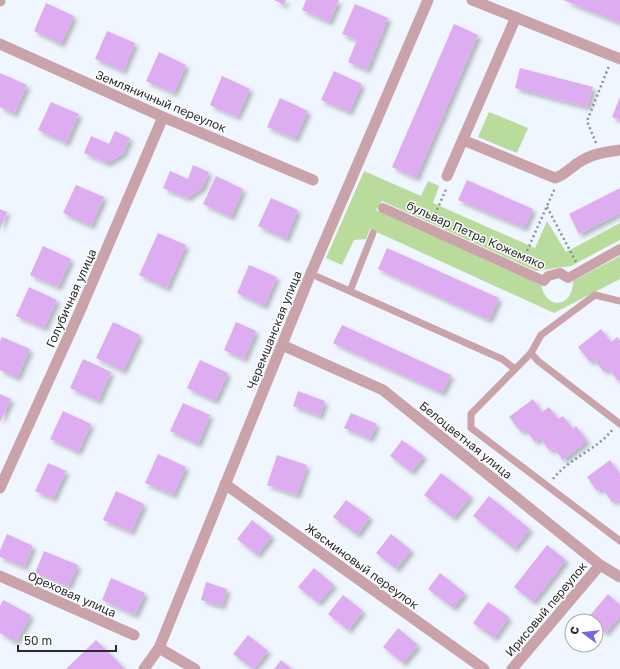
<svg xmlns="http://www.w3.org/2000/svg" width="620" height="669" viewBox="0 0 620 669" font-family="'Golos Text',sans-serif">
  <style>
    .green { fill: #b9dc9c }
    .building { fill: #deadf1; filter: url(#shadow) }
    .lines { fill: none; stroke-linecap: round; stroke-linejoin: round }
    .path { stroke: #8c9096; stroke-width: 2.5; stroke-dasharray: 2 3; stroke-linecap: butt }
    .service { stroke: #caa2a9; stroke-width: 7 }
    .pedestrian { stroke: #caa2a9; stroke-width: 10 }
    .minor { stroke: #caa2a9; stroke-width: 11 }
    .labels { text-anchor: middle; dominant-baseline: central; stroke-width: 3; stroke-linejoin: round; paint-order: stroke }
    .street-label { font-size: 12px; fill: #292b2e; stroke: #fff }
  </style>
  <defs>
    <filter id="shadow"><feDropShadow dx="3.5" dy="3.5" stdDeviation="2" flood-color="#0004"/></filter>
  </defs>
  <rect width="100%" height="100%" fill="#f0f6ff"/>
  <g class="green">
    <path d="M489,112L528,128L517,153L478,137Z"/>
    <path d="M364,171L421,196L428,181L439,186L433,203L535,248L547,221L566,252L620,223V240L571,266L536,271L382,201L376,210L541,285C547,311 573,308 573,281L620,256V279L554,313L370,229L366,239L354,240L342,265L326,258Z"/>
  </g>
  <g class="building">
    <path d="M274,0H286L284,5Z"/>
    <path d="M306,0H339L329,22L302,10Z"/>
    <path d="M563,0H620V23Z"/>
    <path d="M46,3L74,16L61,44L34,31Z"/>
    <path d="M355,4L388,18L367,70L348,62L357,40L342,34Z"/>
    <path d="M454,24L478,35L416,178L392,167Z"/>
    <path d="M107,31L135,43L123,71L95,59Z"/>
    <path d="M159,52L186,65L174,93L146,81Z"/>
    <path d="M520,68L593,87L587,107L515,88Z"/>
    <path d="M334,71L362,84L349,112L321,100Z"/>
    <path d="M0,73L27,85L14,114L0,107Z"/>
    <path d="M222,76L250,89L237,117L210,105Z"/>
    <path d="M620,97V120L612,117Z"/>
    <path d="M280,98L308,111L295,139L267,127Z"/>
    <path d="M51,102L79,114L66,143L38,130Z"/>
    <path d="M115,131L130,138L123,154L107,163L84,153L91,136L109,144Z"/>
    <path d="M193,165L209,172L202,188L187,198L163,188L170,171L188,179Z"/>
    <path d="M216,176L243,189L231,217L203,204Z"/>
    <path d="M467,180L533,209L524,228L458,200Z"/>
    <path d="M76,185L104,197L91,226L63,213Z"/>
    <path d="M620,188V213L579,234L569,214Z"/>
    <path d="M271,198L298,210L286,239L258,226Z"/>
    <path d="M0,209L7,212L0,229Z"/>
    <path d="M158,233L186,245L167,288L139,275Z"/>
    <path d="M43,246L71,259L58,287L30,275Z"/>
    <path d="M387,248L499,298L489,320L378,269Z"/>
    <path d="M249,265L277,277L264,306L237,293Z"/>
    <path d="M29,287L57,300L44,328L16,316Z"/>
    <path d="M113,322L140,335L123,371L96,358Z"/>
    <path d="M236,322L256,331L244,359L224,350Z"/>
    <path d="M342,325L451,375L442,393L333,343Z"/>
    <path d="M601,329L611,342L617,337L620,340V380L618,381L608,368L604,372L594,359L590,362L578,347Z"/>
    <path d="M2,337L30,349L17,378L0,370V341Z"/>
    <path d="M83,359L111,372L98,401L70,388Z"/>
    <path d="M200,360L228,373L215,401L187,388Z"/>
    <path d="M298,391L325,401L320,416L293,406Z"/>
    <path d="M0,394L11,399L0,422Z"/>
    <path d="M533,399L542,412L549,407L558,419L563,416L573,429L576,426L587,441L563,460L554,448L550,451L540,438L535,442L525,429L521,432L509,417Z"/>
    <path d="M183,403L210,415L198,444L170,431Z"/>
    <path d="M63,411L91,424L78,452L50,439Z"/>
    <path d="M351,413L377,424L370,439L344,428Z"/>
    <path d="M402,440L424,456L411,472L390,456Z"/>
    <path d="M158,454L186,467L173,495L145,483Z"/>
    <path d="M277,455L307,465L297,495L267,485Z"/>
    <path d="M610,460L620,474V504L616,499L612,502L602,488L597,491L587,477Z"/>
    <path d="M48,463L66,471L53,499L35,491Z"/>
    <path d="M441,473L471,496L453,518L424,495Z"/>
    <path d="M116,491L144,504L131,532L103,520Z"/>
    <path d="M489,496L530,529L514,549L473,516Z"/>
    <path d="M346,500L370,517L357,535L333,517Z"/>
    <path d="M252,520L272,536L257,555L237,539Z"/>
    <path d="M7,534L33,546L24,567L0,557V550Z"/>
    <path d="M391,534L411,550L396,569L376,553Z"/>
    <path d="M547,545L566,560L533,602L514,587Z"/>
    <path d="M44,551L78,565L68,587L35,573Z"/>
    <path d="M314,568L334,585L318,603L298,587Z"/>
    <path d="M440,573L465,593L453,608L428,589Z"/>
    <path d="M111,578L145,593L135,615L102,600Z"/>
    <path d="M206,582L227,589L222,606L201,600Z"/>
    <path d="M608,594L620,605V616L605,633L596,626V621H590L587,619Z"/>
    <path d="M343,595L363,611L348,630L328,614Z"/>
    <path d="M3,600L31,615L16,642L0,633V606Z"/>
    <path d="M488,602L509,617L494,638L473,623Z"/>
    <path d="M398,628L418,645L403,663L383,647Z"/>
    <path d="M248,635L268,651L253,669L233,654Z"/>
    <path d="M96,640L125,669H66Z"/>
    <path d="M281,660L292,669H274Z"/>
  </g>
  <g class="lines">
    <g class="path">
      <path d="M596,143L587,121L609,66"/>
      <path d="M547,207L576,262"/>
      <path d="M433,219L447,187"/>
      <path d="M523,260L555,188"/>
      <path d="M553,479C569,458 597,450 613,429"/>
    </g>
    <g class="service">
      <path d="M318,277L502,359L515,369"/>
      <path d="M350,291L373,233"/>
      <path d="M620,301L595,295L541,335L531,353L471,414V428L620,541"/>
      <path d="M531,353L538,361L620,424"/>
    </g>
    <path class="pedestrian" d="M383,208L544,281L548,276L560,273L568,278L620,249"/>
    <g class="minor">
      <path d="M472,0L620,59"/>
      <path d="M0,1V0"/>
      <path d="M0,44L163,117L313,180"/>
      <path d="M463,140L555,178C565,175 570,168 578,163C591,154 605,152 620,150"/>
      <path d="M447,176L516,17"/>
      <path d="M282,345L383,390L600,565L620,577"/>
      <path d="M225,484L484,669"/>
      <path d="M0,488L80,311L163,117"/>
      <path d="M0,576L134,635"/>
      <path d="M159,648L195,669"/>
      <path d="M144,669L159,648L311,273L428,0"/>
      <path d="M512,669L600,565"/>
    </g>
  </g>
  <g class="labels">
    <g class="street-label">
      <text transform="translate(161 101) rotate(23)">Земляничный переулок</text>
      <text transform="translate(476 235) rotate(24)">бульвар Петра Кожемяко</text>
      <text transform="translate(71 298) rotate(-66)">Голубичная улица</text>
      <text transform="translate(274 330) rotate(-68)">Черемшанская улица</text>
      <text transform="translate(466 440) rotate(39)">Белоцветная улица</text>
      <text transform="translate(362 566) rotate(36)">Жасминовый переулок</text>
      <text transform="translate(72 594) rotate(24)">Ореховая улица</text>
      <text transform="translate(546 609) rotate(-50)">Ирисовый переулок</text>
    </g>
  </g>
  <g transform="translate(584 633) rotate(285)"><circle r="19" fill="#ffffff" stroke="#a9aaab"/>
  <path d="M0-3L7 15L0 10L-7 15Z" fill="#7568e2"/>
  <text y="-6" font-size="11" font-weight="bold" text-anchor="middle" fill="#292b2e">С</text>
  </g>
  <path d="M18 645v6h98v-6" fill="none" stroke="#292b2e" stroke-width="2"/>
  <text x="24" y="645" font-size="12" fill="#292b2e" stroke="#ffffff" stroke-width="3" paint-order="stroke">50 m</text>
</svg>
